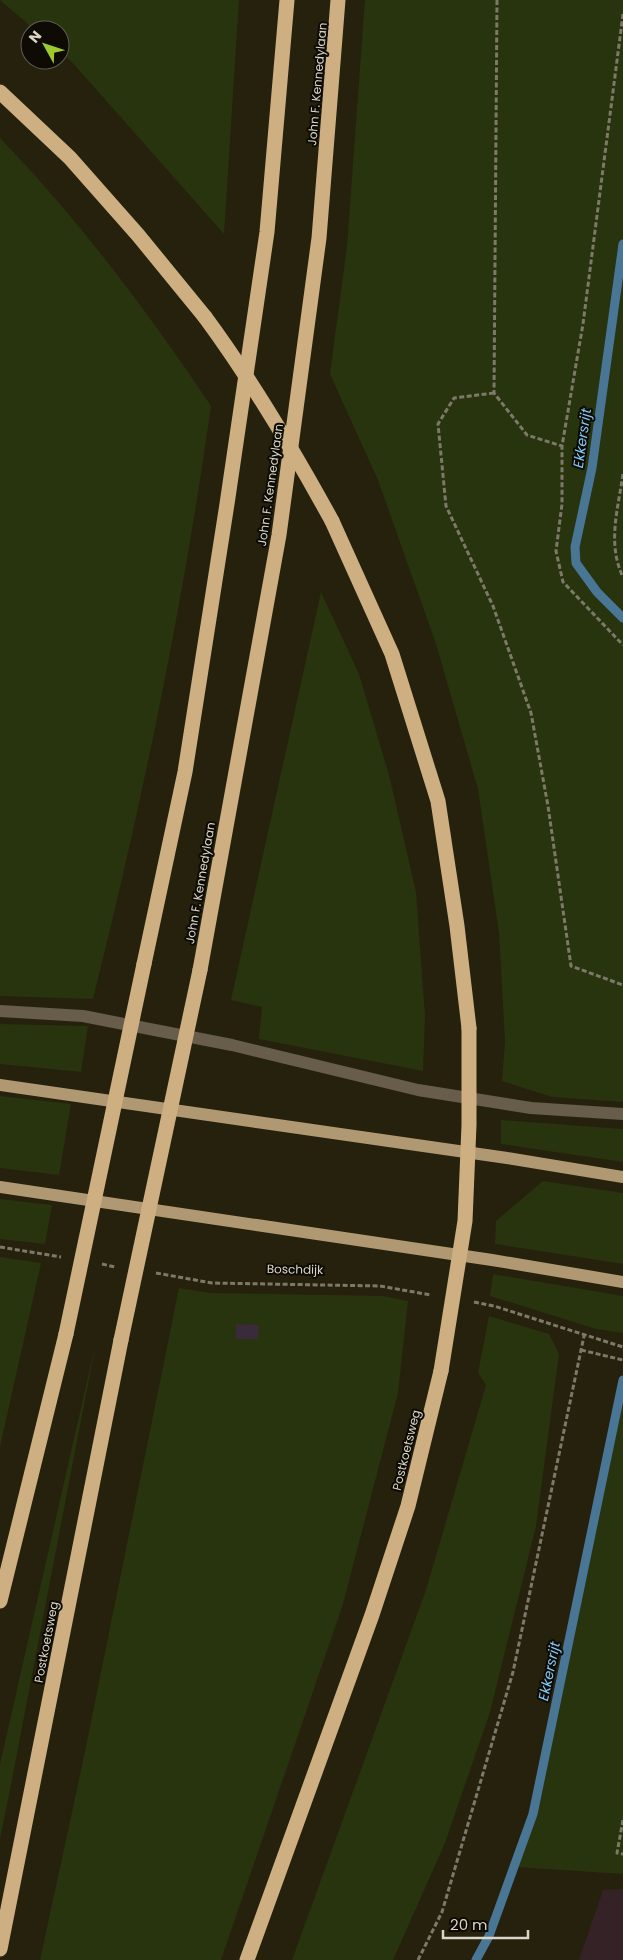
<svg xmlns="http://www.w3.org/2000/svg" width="623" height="1960" viewBox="0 0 623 1960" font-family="Poppins,sans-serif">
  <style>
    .industrial { fill: #352226 }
    .green { fill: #28340e }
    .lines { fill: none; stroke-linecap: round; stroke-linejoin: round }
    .stream { stroke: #4a7696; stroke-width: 9 }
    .building { fill: #392b3c }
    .path { stroke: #7d7968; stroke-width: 3; stroke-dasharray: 5 2.5; stroke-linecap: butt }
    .minor { stroke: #685c4b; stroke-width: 12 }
    .primary { stroke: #b09872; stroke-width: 12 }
    .motorway { stroke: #cdaf82; stroke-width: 15 }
    .motorway-bridge { stroke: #cdaf82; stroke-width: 15 }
    .labels { text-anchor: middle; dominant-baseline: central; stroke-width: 4; stroke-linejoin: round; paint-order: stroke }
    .street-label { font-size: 12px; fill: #d9d6c9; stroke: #0d0b04 }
    .water-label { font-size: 14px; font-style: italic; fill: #83c9fb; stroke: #0d0b04 }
  </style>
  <rect width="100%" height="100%" fill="#26210d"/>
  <path class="industrial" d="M623,1889V1960H579L603,1890Z"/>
  <g class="green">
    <path d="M0,0H239L224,234L72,62L60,52V30H35Z"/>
    <path d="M365,0H623V1102L552,1097L502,1081L505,1041L499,933L478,789L436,644L378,480L330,374L347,246Z"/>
    <path d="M0,138C79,220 148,312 211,406C183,606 142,803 93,999L0,996Z"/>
    <path d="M321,592L359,674L389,775L416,892L425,1016L423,1071L259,1039L262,1007L231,1000Z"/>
    <path d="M0,1024L88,1026L81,1072L0,1064Z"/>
    <path d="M0,1096L71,1104L59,1175L0,1168Z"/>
    <path d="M501,1120L623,1129V1162L501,1144Z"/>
    <path d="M543,1181L623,1193V1264L495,1244L496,1221Z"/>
    <path d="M0,1199L52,1205L45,1244L0,1239Z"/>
    <path d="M0,1257L41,1263L0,1447Z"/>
    <path d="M493,1274L623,1296V1333L596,1329L490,1296Z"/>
    <path d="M179,1288L211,1293L383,1296L408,1301L398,1393L343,1604L221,1960H40L83,1761Z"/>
    <path d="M489,1316L549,1334L559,1354L536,1526L490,1712L445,1843L393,1960H292L426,1590L486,1385L478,1373Z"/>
    <path d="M96,1342L9,1795L0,1838V1764Z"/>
    <path d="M623,1389V1874L516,1867L544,1760Z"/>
  </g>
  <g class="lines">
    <g class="stream">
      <path d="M623,244L592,468L575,547L576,563L597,592L623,618"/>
      <path d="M476,1960L489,1936L533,1814L623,1380"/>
    </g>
  </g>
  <path class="building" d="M236,1324L259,1325L258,1339H236Z"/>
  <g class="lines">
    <g class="path">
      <path d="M497,0L494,393L527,435L562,446"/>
      <path d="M623,14L583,324L562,446V504L556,551L563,582L623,645"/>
      <path d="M494,393L454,398L438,424L446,506L493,606L531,713L548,806L571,966L623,985"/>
      <path d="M623,474C618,509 607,544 623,577"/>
      <path d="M0,1247L61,1257"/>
      <path d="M102,1264L115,1267"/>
      <path d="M156,1273L212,1283L380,1286L431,1295"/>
      <path d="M474,1302L494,1306L623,1347"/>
      <path d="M581,1350L623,1360"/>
      <path d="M623,1820L617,1853L623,1854"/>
      <path d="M418,1960L442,1912L513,1672L584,1336"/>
    </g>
    <path class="minor" d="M0,1011L83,1016L232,1045L418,1090L531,1108L623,1114"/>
    <g class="primary">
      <path d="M0,1085L507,1158L623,1177"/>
      <path d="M0,1187L492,1260L623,1282"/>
    </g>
    <g class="motorway">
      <path d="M0,92L70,158L138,235L205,317"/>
      <path d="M332,521L392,654L438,801L457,926L469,1028"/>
      <path d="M144,964L185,772L227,504L267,232L287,0"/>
      <path d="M200,970L279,535L319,238L338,0"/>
      <path d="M0,1601L66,1334"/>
      <path d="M0,1949L121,1340"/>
      <path d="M247,1960L372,1615L408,1506L441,1371"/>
    </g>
    <g class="motorway-bridge">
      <path d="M205,317C253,382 293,450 332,521"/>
      <path d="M66,1334L144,964"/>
      <path d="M121,1340L200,970"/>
      <path d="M441,1371L465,1221L469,1125V1028"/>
    </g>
  </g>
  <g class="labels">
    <g class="street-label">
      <text transform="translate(317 84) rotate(-85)">John F. Kennedylaan</text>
      <text transform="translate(270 485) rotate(-82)">John F. Kennedylaan</text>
      <text transform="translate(200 883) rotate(-80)">John F. Kennedylaan</text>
      <text transform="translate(295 1269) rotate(1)">Boschdijk</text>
      <text transform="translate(406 1450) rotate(-76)">Postkoetsweg</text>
      <text transform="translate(46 1642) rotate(-79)">Postkoetsweg</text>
    </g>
    <g class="water-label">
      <text transform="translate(582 438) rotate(-82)">Ekkersrijt</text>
      <text transform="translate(549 1671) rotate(-78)">Ekkersrijt</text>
    </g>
  </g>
  <g transform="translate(45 45) rotate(310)"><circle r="24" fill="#0d0b04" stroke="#5f5c53"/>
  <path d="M0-4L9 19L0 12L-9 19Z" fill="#9dca2f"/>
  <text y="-8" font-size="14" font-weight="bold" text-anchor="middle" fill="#d9d6c9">N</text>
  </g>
  <path d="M443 1930v8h85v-8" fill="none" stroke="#d9d6c9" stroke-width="2.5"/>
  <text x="450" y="1930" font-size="15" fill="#d9d6c9" stroke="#0d0b04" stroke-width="4" paint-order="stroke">20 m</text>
</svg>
